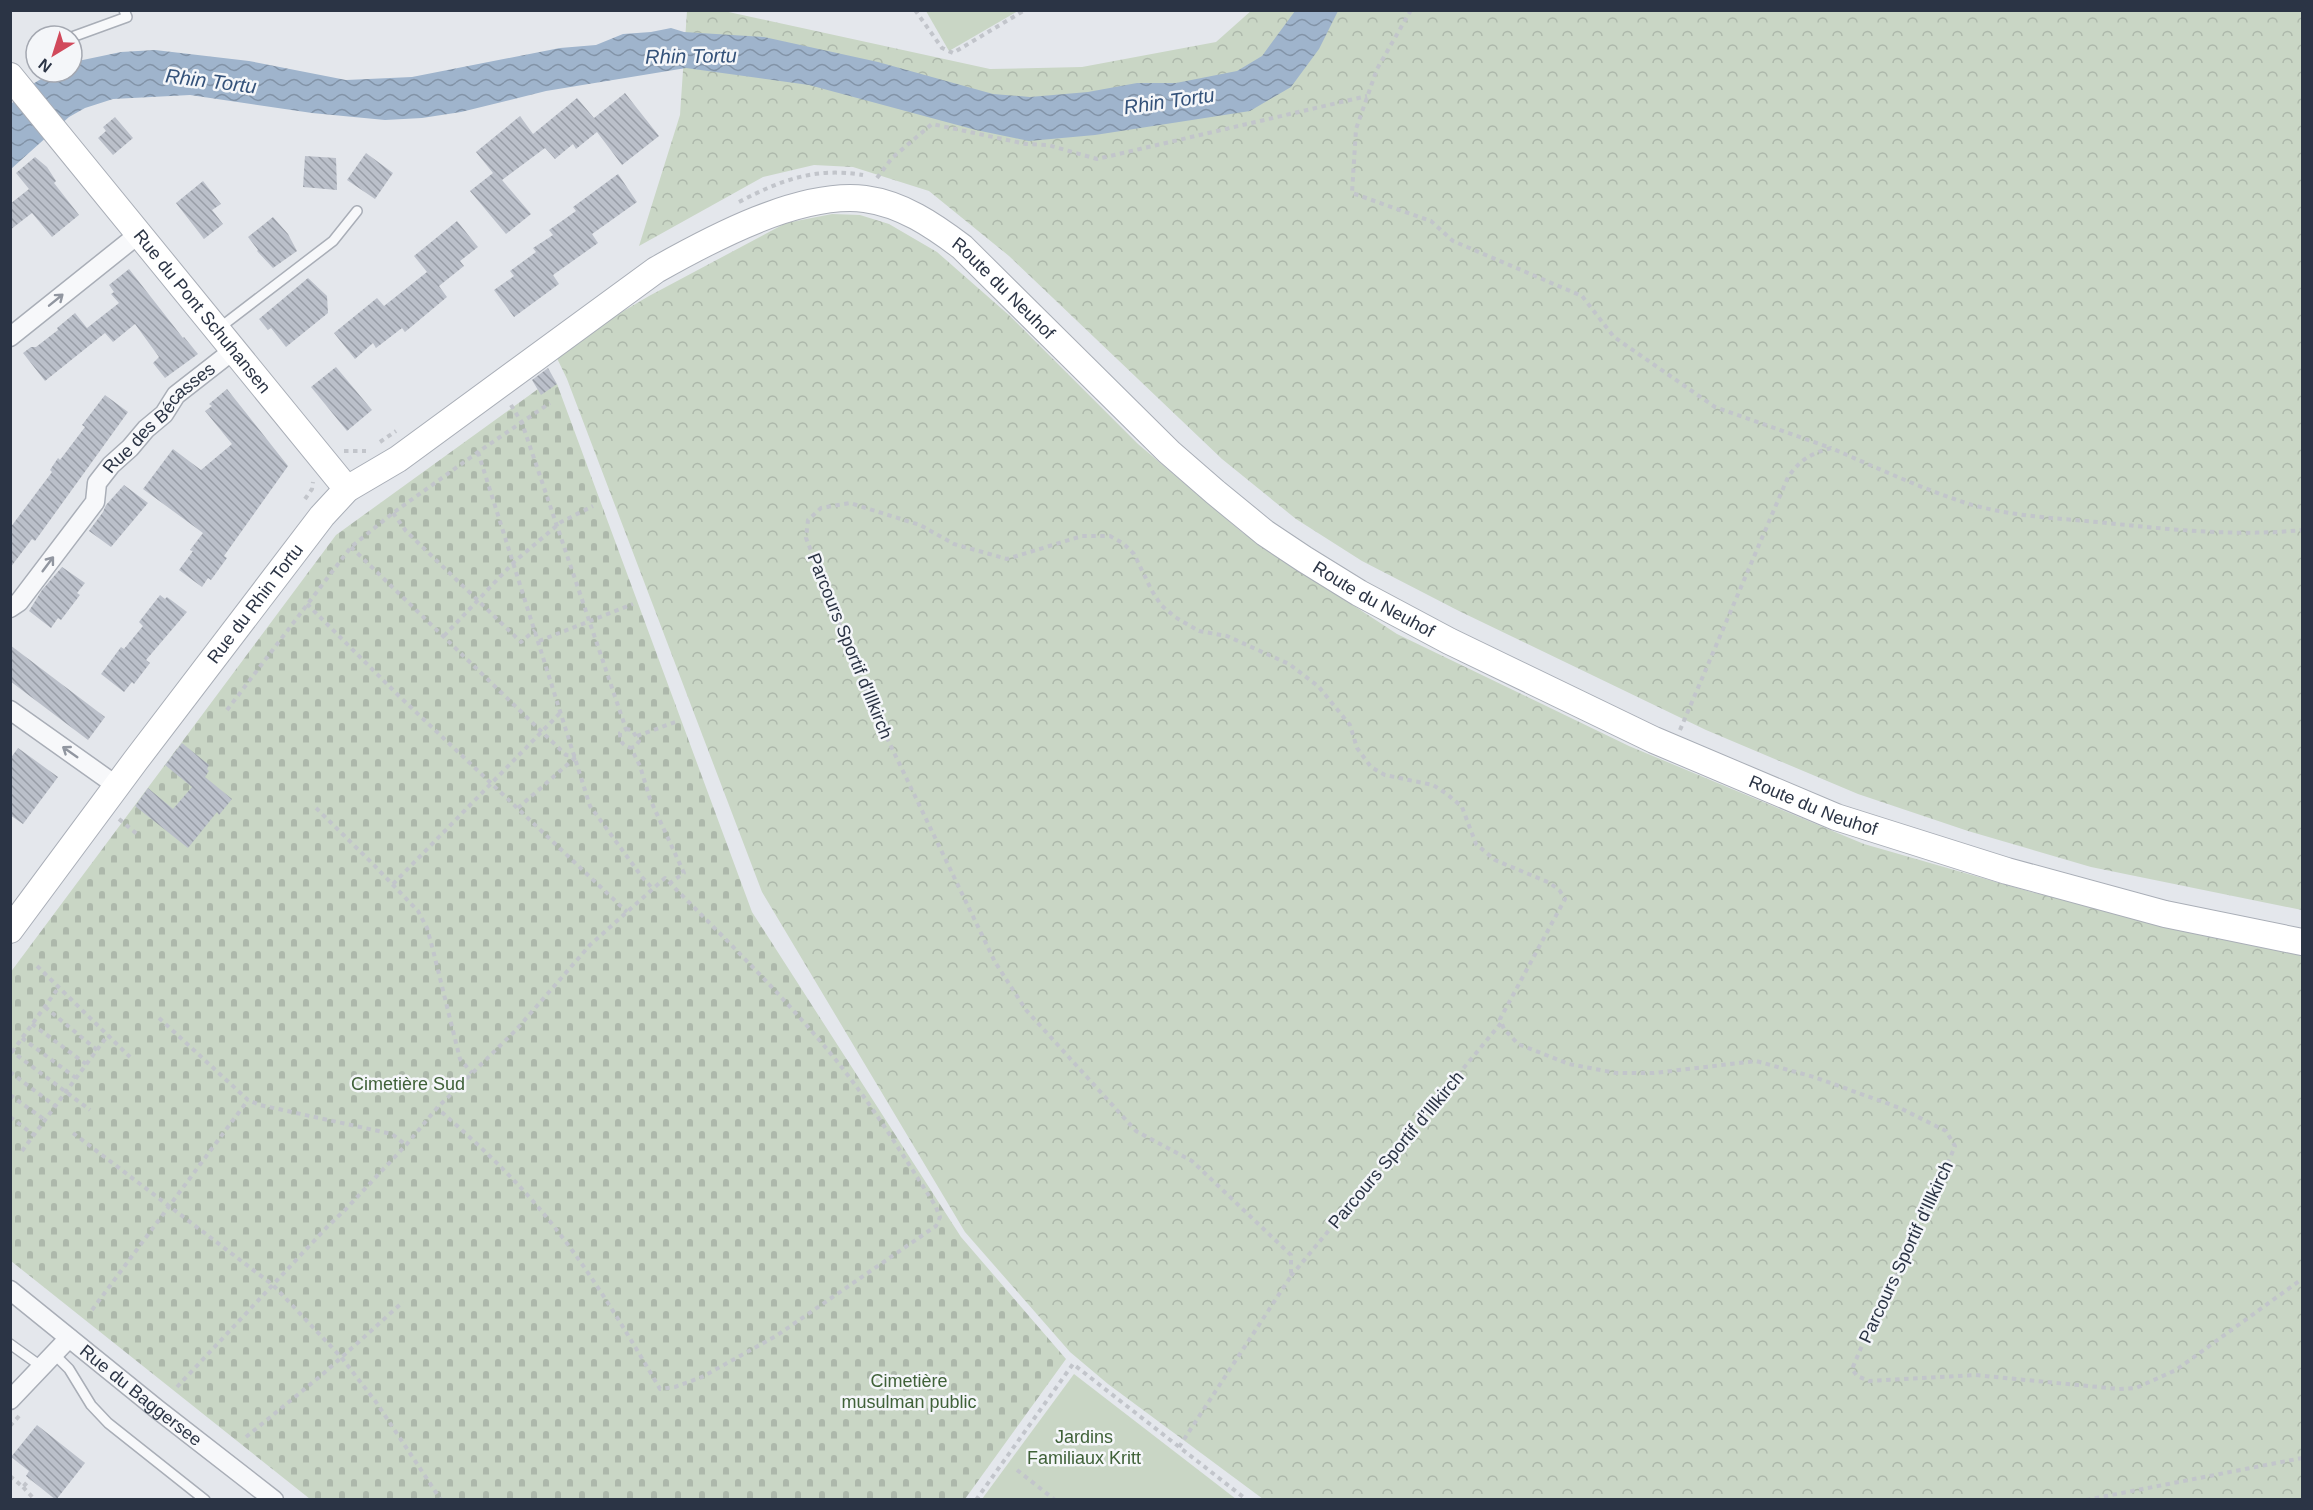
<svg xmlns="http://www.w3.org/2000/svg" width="2313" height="1510" viewBox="0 0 2313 1510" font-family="Arial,sans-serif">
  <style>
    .forest { fill: url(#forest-crowns) }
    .cemetery { fill: url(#cemetery-stones) }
    .garden { fill: #c9d6c5 }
    .water { fill: url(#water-waves) }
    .building { fill: url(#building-back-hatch) }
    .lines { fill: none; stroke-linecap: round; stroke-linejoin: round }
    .lane-casing { stroke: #a9aeb7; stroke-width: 12 }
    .street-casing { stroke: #a9aeb7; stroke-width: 21 }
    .secondary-casing { stroke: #a9aeb7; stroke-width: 28 }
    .path { stroke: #c2c5cb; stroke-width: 4; stroke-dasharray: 4.5 4.5; stroke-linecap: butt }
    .lane { stroke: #f7f8fa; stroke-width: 9 }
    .street { stroke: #f7f8fa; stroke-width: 18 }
    .secondary { stroke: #fff; stroke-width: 26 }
    .oneway { stroke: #9196a0 }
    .labels { text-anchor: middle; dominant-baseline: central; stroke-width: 5; stroke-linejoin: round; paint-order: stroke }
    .street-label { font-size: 18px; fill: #2b3445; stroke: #f4f6f9 }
    .park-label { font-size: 18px; fill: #3f6138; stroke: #f4f6f9 }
    .water-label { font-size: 20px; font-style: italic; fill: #34527a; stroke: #f4f6f9 }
  </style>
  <defs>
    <pattern id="forest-crowns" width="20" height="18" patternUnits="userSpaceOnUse" patternTransform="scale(1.5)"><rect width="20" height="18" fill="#c9d6c5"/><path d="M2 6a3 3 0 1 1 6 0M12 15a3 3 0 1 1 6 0" fill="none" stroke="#adb8ab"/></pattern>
    <pattern id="cemetery-stones" width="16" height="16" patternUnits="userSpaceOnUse" patternTransform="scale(1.5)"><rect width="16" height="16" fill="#c9d6c5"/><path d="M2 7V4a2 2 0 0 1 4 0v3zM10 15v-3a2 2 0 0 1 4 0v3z" fill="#adb8ab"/></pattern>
    <pattern id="water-waves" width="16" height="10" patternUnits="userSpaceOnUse" patternTransform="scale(1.5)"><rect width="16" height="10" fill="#9fb4cc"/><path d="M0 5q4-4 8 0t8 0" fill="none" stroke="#8293a7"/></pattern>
    <pattern id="building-back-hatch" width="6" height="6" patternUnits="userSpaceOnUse" patternTransform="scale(1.5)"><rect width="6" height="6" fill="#bbc0ca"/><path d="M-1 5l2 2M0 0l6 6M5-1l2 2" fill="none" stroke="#989da6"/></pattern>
  </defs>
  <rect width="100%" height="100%" fill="#e4e7ec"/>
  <g class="forest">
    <path d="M1252,10L2302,11V910L2091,867L1968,831L1858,794L1706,730L1459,611L1362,561L1296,519L1222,459L1009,256L929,191L853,167L814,165L763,177L639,246L680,115L687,11H724L990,69L1082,67L1216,42Z"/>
    <path d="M832,214L860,215L889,224L937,252L1010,316L1138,444L1243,533L1397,634L1629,746L1864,844L2031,892L2302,956V1499H1263L1108,1384L1070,1352L965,1232L762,892L567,379L554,352L649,296L786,223Z"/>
  </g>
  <path class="cemetery" d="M557,384L752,912L961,1237L1066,1359L965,1499H310L11,1261L10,973L336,535L538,389Z"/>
  <g class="garden">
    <path d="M926,11H1018L949,51Z"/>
    <path d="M1074,1374L1236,1499H982Z"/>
  </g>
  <path class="water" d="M1295,11H1338L1319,49L1291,87L1250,111L1095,135L1029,141L976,130L809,85L686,68L546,91L461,112L422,118L385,120L312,113L190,95L113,99L85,108L69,117L11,169V104C32,85 41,72 72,72V64L78,61L121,52L155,50L249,61L346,80L412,77L560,48L596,45L623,34L651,32L671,28L684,32L764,37L878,62L993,94L1030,97L1088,92L1137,83H1176L1237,71L1262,56Z"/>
  <g class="building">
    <path d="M625,93L659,136L622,165L597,132L576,149L573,144L555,159L545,148L502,180L531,214L506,234L470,191L493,173L476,152L520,116L533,134L577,98L594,118Z"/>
    <path d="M115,117L133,138L113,155L98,138L106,131L103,127Z"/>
    <path d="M366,153L393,173L375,199L347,180Z"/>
    <path d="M305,156L336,158L337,190L303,187Z"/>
    <path d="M35,157L47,167L56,181L54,183L79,215L52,237L32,213L10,230V204L29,189L16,173Z"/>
    <path d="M618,174L637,202L592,234L598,243L553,275L559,284L514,317L494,290L514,276L510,271L536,252L533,248L553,235L549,230L576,211L573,207Z"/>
    <path d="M203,181L221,204L212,210L223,224L204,239L176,203Z"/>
    <path d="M273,217L288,234L297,251L273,268L257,251L258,250L248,237Z"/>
    <path d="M457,221L478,247L460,261L464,266L439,286L447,297L405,332L402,328L376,348L373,343L355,359L334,333L377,298L384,306L427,272L414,256Z"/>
    <path d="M129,269L183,338L184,337L198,354L165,378L153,363L159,357L135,324L113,342L105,333L45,381L23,353L31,347H36L58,330L57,328L75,313L87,328L119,303L111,294L114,292L109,285Z"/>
    <path d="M308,278L327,296L328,313L286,347L271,328L268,330L259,319Z"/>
    <path d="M336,367L372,410L347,431L311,387Z"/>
    <path d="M548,368L557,384L541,395L532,380Z"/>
    <path d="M227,389L288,466L224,556L227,558L211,580L208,578L202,587L179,570L193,551L190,550L203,533L143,489L173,449L201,470L232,444L205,411L212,406L209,404Z"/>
    <path d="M105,395L128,412L35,541L32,539L10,568V528L52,472L50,470L58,458L60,460L85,427L82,425Z"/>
    <path d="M124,485L148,503L111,547L89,531L103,512L106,505Z"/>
    <path d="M62,567L85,583L77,593L80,595L61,620L58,618L51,628L29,611L42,590Z"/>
    <path d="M160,595L165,599L167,597L187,612L146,660L150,663L134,684L132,682L124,692L101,674L121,647L124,649L143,626L139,622Z"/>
    <path d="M10,645L105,717L88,740L10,681Z"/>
    <path d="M182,743L209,765L207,769L209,771L205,777L232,799L219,815L217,812L188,848L135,806L148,788L173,809L192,787L165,765Z"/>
    <path d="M18,748L58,777L23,824L10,815V759Z"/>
    <path d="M37,1425L85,1463L56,1500L26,1476L29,1471L11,1457Z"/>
  </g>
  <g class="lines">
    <g class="lane-casing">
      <g id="lane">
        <path d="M72,37L127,17L124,10"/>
        <path d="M218,329L333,241L357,211"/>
        <path d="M10,1344L42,1367"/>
        <path d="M54,1354L69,1369L91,1405L108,1423L205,1500"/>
      </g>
    </g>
    <g class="street-casing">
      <g id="street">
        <path d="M10,337L140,233"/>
        <path id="s1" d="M10,608L19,602L95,502L97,483L111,465L130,448L146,429L164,414L176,395L235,349"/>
        <path d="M10,710L117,786"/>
        <path id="s2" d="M10,1290L157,1409L274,1500"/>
        <path d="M10,1400L69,1338"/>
      </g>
    </g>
    <g class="secondary-casing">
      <g id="secondary">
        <path id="s3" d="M10,76L347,489"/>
        <path id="s4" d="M10,930L136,760L322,516L347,489L398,459L656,270C711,239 800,191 865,199C902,204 933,225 962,247L1169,452L1215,492L1265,533L1304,559L1359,593L1449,641L1654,740L1836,817L2007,871L2165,914L2302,942"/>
      </g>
    </g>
    <g class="path">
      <path d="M915,10L942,48L953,53L1025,10"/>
      <path d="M1411,10L1377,69L1356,129L1352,193L1431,221L1453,241L1582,296L1614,337L1715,407L1831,448"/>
      <path d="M877,178L892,158L932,124L1026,144L1048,145L1097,159L1367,96"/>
      <path d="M739,202C781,180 815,167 863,175"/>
      <path d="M511,405L522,423L626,729L620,733C620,742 622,745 631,748L640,766L650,799L684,873L670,883"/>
      <path d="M380,442L396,431"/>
      <path d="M344,451H366"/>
      <path d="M478,452L590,806L642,877L653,889"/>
      <path d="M305,499L312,489L313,482"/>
      <path d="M393,513L406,531L521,642L535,630"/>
      <path d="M351,547L542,732L566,755L576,756"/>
      <path d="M307,604L399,696L627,912"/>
      <path d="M444,636L514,562L561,522L593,506"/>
      <path d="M539,641L633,604"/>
      <path d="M227,710L351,547L393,513L478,452L550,403"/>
      <path d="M626,729L632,730L639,741L636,746L631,748"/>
      <path d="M1680,730L1788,477C1801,459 1810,454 1831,448C1875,467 1920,488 1966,503C2008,516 2054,518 2097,522C2166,529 2234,537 2302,530"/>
      <path d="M637,736L678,721"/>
      <path d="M316,808L372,863L418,911L427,928L433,950L460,1059L472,1073"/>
      <path d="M518,808L576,757"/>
      <path d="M119,819L137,834"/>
      <path d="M393,884L561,712"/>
      <path d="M37,966L130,1057"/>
      <path d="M45,1007L97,1050"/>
      <path d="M159,1018L248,1100L260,1105L392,1134L406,1145"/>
      <path d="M32,1024L86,1064"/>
      <path d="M22,1038L76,1078"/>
      <path d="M10,1050L90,1110"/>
      <path d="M12,1052L59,987"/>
      <path d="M10,1072L55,1106"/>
      <path d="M10,1095L45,1120"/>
      <path d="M10,1117L34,1135"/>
      <path d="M73,1133L273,1285L341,1357L376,1402L441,1500"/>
      <path d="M22,1151L108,1035"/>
      <path d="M1291,1276L1501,1023"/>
      <path d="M92,1310L248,1100"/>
      <path d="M177,1387L328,1226L346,1209L406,1145L437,1108L516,1030L590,945L665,878C721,935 780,992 831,1054C870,1101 902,1154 935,1205L940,1217L936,1226L776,1336L702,1377L675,1387L660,1389C622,1324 582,1257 532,1200C503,1167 470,1137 437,1108"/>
      <path d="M10,1426L20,1415"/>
      <path d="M246,1437L323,1374L403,1302"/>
      <path d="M1179,1447L1291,1276V1255L1192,1161L1136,1131L1026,1010L995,962L873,709L806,538L808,520L821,508L850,503L920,525L954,544L1007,559L1082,536H1110L1124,544L1134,554L1152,591L1161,605L1175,617L1199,631L1227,636L1289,664L1318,686L1350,725L1357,748L1371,767L1385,775L1433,785L1447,794L1462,807L1476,844L1495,860L1550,883L1560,891L1565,899L1500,1019L1504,1029L1518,1044L1569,1064L1616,1073H1654L1756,1061L1814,1077L1900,1108L1946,1131L1955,1146L1931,1204L1864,1341L1852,1369L1857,1376L1869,1381L1975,1375L2119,1389L2136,1388L2176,1370L2302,1279"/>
      <path d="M1017,1470L1055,1500"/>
      <path d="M10,1476L23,1487L30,1479"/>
      <path d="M23,1487L35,1500"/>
      <path d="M976,1500L1073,1364L1247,1500"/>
      <path d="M2086,1500L2302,1458"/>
    </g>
    <use href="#lane" class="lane"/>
    <use href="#street" class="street"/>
    <use href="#secondary" class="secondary"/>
  </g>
  <defs><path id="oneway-shaft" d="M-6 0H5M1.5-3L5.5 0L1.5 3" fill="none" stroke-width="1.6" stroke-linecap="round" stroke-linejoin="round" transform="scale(1.5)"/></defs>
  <g class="oneway">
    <use href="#oneway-shaft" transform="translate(56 300) rotate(-39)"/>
    <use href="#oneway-shaft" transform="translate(48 564) rotate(-53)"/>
    <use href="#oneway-shaft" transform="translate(70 752) rotate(-145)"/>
  </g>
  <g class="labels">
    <g class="street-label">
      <text stroke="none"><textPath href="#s4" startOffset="1326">Route du Neuhof</textPath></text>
      <text stroke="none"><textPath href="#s3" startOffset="304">Rue du Pont Schuhansen</textPath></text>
      <text stroke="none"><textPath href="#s1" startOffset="246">Rue des Bécasses</textPath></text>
      <text stroke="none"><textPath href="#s4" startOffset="1812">Route du Neuhof</textPath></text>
      <text stroke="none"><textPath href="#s4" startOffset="408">Rue du Rhin Tortu</textPath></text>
      <text transform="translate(850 646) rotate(68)">Parcours Sportif d'Illkirch</text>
      <text stroke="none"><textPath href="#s4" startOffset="2298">Route du Neuhof</textPath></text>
      <text transform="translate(1396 1150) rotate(-50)">Parcours Sportif d’Illkirch</text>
      <text transform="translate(1906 1252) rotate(-65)">Parcours Sportif d'Illkirch</text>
      <text stroke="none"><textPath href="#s2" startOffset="168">Rue du Baggersee</textPath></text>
    </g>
    <g class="park-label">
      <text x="408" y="1084">Cimetière Sud</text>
      <text x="909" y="1381">Cimetière<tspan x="909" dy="21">musulman public</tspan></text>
      <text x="1084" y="1437">Jardins<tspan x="1084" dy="21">Familiaux Kritt</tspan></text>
    </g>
    <g class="water-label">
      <text transform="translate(691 56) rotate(-1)">Rhin Tortu</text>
      <text transform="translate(211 81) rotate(7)">Rhin Tortu</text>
      <text transform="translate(1169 101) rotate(-8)">Rhin Tortu</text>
    </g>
  </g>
  <rect width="2313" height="1510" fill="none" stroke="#2b3445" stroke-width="24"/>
  <g transform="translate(54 54) rotate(218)"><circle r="28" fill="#f4f6f9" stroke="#a4a8b1" stroke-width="1.5"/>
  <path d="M0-4.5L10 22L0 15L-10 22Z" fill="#d1495b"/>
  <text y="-9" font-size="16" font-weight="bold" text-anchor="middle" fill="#2b3445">N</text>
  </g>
</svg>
